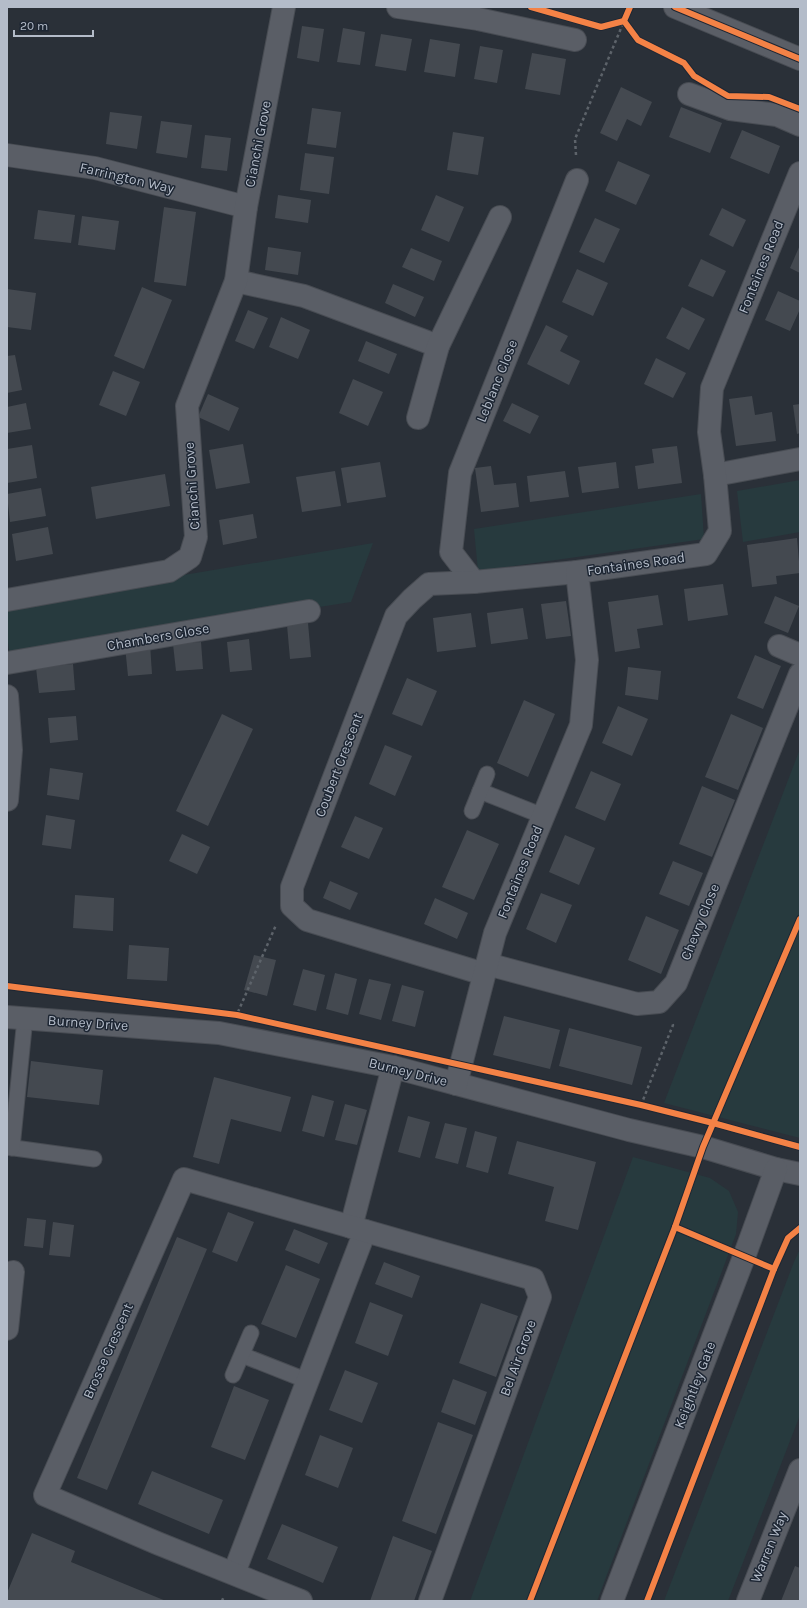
<svg xmlns="http://www.w3.org/2000/svg" width="807" height="1608" viewBox="0 0 807 1608" font-family="Karla,sans-serif">
  <style>
    .green { fill: #273a3e }
    .building { fill: #444950 }
    .lines { fill: none; stroke-linecap: round; stroke-linejoin: round }
    .service-casing { stroke: #484c53; stroke-width: 17 }
    .minor-casing { stroke: #484c53; stroke-width: 24 }
    .tertiary-casing { stroke: #484c53; stroke-width: 24 }
    .path { stroke: #5d636a; stroke-width: 2.5; stroke-dasharray: 3 3; stroke-linecap: butt }
    .service { stroke: #5a5e66; stroke-width: 15 }
    .minor { stroke: #5a5e66; stroke-width: 22 }
    .tertiary { stroke: #5a5e66; stroke-width: 22 }
    .cycleway-casing { stroke: #1d2633; stroke-width: 8 }
    .cycleway { stroke: #f48246; stroke-width: 6 }
    .labels { text-anchor: middle; dominant-baseline: central; stroke-width: 3; stroke-linejoin: round; paint-order: stroke }
    .street-label { font-size: 14px; fill: #b4bcc9; stroke: #1d2633 }
  </style>
  <rect width="100%" height="100%" fill="#2a3038"/>
  <g class="green">
    <path d="M800,480V532L743,542L737,491Z"/>
    <path d="M701,494L704,539L478,571L474,529Z"/>
    <path d="M373,543L351,602L10,656L7,636V605Z"/>
    <path d="M800,749V1138L664,1103Z"/>
    <path d="M633,1157L710,1178L729,1191L738,1212L736,1234L597,1601H470Z"/>
    <path d="M800,1249V1415L728,1601H664L794,1262Z"/>
  </g>
  <g class="building">
    <path d="M302,26L324,29L319,62L297,58Z"/>
    <path d="M343,28L365,32L360,65L337,62Z"/>
    <path d="M381,34L412,39L406,71L375,66Z"/>
    <path d="M430,39L460,44L455,77L424,72Z"/>
    <path d="M480,46L503,50L497,83L474,79Z"/>
    <path d="M532,53L566,59L560,95L525,89Z"/>
    <path d="M621,87L652,102L641,126L627,119L617,141L600,133Z"/>
    <path d="M681,107L722,123L710,153L669,137Z"/>
    <path d="M312,108L341,112L336,148L307,144Z"/>
    <path d="M110,112L142,116L137,149L106,144Z"/>
    <path d="M161,121L192,125L187,158L156,153Z"/>
    <path d="M742,130L780,146L769,174L730,158Z"/>
    <path d="M453,132L484,137L478,175L447,170Z"/>
    <path d="M205,135L231,138L227,171L201,168Z"/>
    <path d="M305,153L334,157L329,194L300,190Z"/>
    <path d="M618,161L650,175L636,205L605,191Z"/>
    <path d="M278,195L311,200L308,223L275,218Z"/>
    <path d="M436,195L464,207L449,242L421,230Z"/>
    <path d="M164,207L196,212L186,286L154,282Z"/>
    <path d="M722,208L746,220L733,247L709,235Z"/>
    <path d="M38,210L75,215L71,243L34,239Z"/>
    <path d="M82,216L119,221L115,250L78,245Z"/>
    <path d="M595,218L620,229L604,263L579,252Z"/>
    <path d="M800,245V273L790,268Z"/>
    <path d="M268,247L301,252L298,275L265,270Z"/>
    <path d="M411,248L442,261L434,281L402,267Z"/>
    <path d="M701,259L726,271L713,297L688,286Z"/>
    <path d="M577,269L608,283L593,316L562,302Z"/>
    <path d="M393,284L424,297L415,317L385,303Z"/>
    <path d="M142,287L172,300L144,369L114,356Z"/>
    <path d="M7,289L36,293L31,330L7,327Z"/>
    <path d="M778,291L800,301V309L790,331L765,320Z"/>
    <path d="M682,307L705,319L689,350L666,338Z"/>
    <path d="M248,310L268,318L254,349L235,341Z"/>
    <path d="M281,317L310,330L298,359L269,347Z"/>
    <path d="M546,325L568,336L560,351L580,361L569,385L527,364Z"/>
    <path d="M366,341L397,354L389,374L358,361Z"/>
    <path d="M15,355L22,390L7,393V356Z"/>
    <path d="M656,358L686,373L673,398L644,384Z"/>
    <path d="M113,371L140,382L126,416L99,405Z"/>
    <path d="M353,379L383,392L368,426L339,413Z"/>
    <path d="M208,394L239,408L229,431L198,417Z"/>
    <path d="M752,396L755,415L772,412L776,441L736,446L729,399Z"/>
    <path d="M26,403L31,429L7,433V407Z"/>
    <path d="M512,403L539,416L530,434L503,421Z"/>
    <path d="M800,404V433L797,434L793,405Z"/>
    <path d="M243,444L250,483L216,489L209,450Z"/>
    <path d="M32,445L37,478L7,483V449Z"/>
    <path d="M677,446L682,483L638,489L635,466L654,463L652,449Z"/>
    <path d="M380,462L386,497L347,503L341,468Z"/>
    <path d="M616,462L619,488L582,493L578,467Z"/>
    <path d="M491,466L494,485L516,483L519,507L481,512L475,468Z"/>
    <path d="M335,471L341,506L302,512L296,477Z"/>
    <path d="M565,471L569,497L530,502L527,476Z"/>
    <path d="M165,474L170,506L96,519L91,487Z"/>
    <path d="M41,488L46,516L10,522L7,494Z"/>
    <path d="M253,514L257,538L223,545L219,520Z"/>
    <path d="M48,527L53,554L16,561L12,534Z"/>
    <path d="M797,538L800,573L776,576L777,584L752,587L747,545Z"/>
    <path d="M723,584L728,615L688,621L684,589Z"/>
    <path d="M658,595L663,625L637,629L640,648L615,652L608,602Z"/>
    <path d="M775,596L799,606L788,633L764,623Z"/>
    <path d="M566,601L571,636L546,639L541,604Z"/>
    <path d="M523,608L528,639L491,644L487,613Z"/>
    <path d="M471,613L476,647L437,652L433,618Z"/>
    <path d="M308,623L311,657L290,659L287,625Z"/>
    <path d="M249,639L252,670L230,672L227,642Z"/>
    <path d="M201,642L203,669L176,671L173,644Z"/>
    <path d="M150,644L152,674L128,676L125,646Z"/>
    <path d="M755,655L781,666L763,709L737,698Z"/>
    <path d="M73,664L75,690L39,693L36,668Z"/>
    <path d="M628,667L661,671L658,700L625,695Z"/>
    <path d="M407,678L437,691L422,726L392,714Z"/>
    <path d="M524,700L555,714L528,777L497,763Z"/>
    <path d="M618,706L648,719L632,756L602,743Z"/>
    <path d="M222,714L253,729L208,826L176,811Z"/>
    <path d="M731,714L763,728L738,790L705,777Z"/>
    <path d="M76,716L78,740L50,743L48,718Z"/>
    <path d="M385,745L412,756L395,796L369,784Z"/>
    <path d="M50,768L83,773L79,800L47,795Z"/>
    <path d="M591,771L621,784L605,821L575,808Z"/>
    <path d="M702,786L735,800L712,857L679,844Z"/>
    <path d="M46,815L75,820L71,849L42,845Z"/>
    <path d="M355,816L383,828L369,859L341,847Z"/>
    <path d="M467,830L499,844L474,900L442,887Z"/>
    <path d="M182,834L210,847L197,874L169,861Z"/>
    <path d="M565,835L595,848L579,885L549,872Z"/>
    <path d="M673,861L703,873L689,906L659,894Z"/>
    <path d="M330,881L358,893L350,910L323,898Z"/>
    <path d="M541,893L572,905L556,943L526,929Z"/>
    <path d="M75,895L114,898L113,931L73,928Z"/>
    <path d="M435,898L468,913L457,939L424,924Z"/>
    <path d="M646,916L679,930L661,974L628,960Z"/>
    <path d="M129,945L169,948L167,981L127,979Z"/>
    <path d="M254,955L276,960L267,996L244,990Z"/>
    <path d="M303,969L325,975L316,1011L293,1005Z"/>
    <path d="M335,973L357,979L348,1015L326,1009Z"/>
    <path d="M369,979L391,984L381,1020L359,1014Z"/>
    <path d="M402,985L424,991L415,1027L392,1021Z"/>
    <path d="M504,1016L560,1030L550,1069L493,1055Z"/>
    <path d="M569,1028L642,1047L632,1085L559,1066Z"/>
    <path d="M31,1061L103,1070L99,1105L27,1097Z"/>
    <path d="M214,1077L291,1097L281,1132L231,1119L219,1164L193,1157Z"/>
    <path d="M312,1095L334,1101L324,1137L302,1131Z"/>
    <path d="M345,1104L367,1110L357,1145L335,1140Z"/>
    <path d="M408,1116L430,1122L420,1158L398,1152Z"/>
    <path d="M445,1123L467,1128L458,1164L435,1158Z"/>
    <path d="M475,1131L497,1137L488,1173L466,1167Z"/>
    <path d="M517,1141L596,1162L578,1230L545,1221L554,1187L508,1174Z"/>
    <path d="M228,1212L254,1222L237,1262L212,1252Z"/>
    <path d="M27,1218L46,1220L43,1248L24,1246Z"/>
    <path d="M53,1222L74,1225L70,1257L49,1255Z"/>
    <path d="M294,1229L328,1243L319,1264L285,1250Z"/>
    <path d="M177,1237L207,1249L107,1490L77,1478Z"/>
    <path d="M384,1262L420,1276L412,1298L375,1284Z"/>
    <path d="M286,1265L320,1279L296,1338L261,1324Z"/>
    <path d="M370,1302L403,1315L388,1356L355,1343Z"/>
    <path d="M481,1303L518,1316L496,1377L459,1363Z"/>
    <path d="M345,1370L378,1383L362,1423L329,1410Z"/>
    <path d="M453,1379L487,1392L475,1425L441,1412Z"/>
    <path d="M234,1386L269,1400L245,1460L211,1447Z"/>
    <path d="M438,1422L473,1435L436,1534L402,1521Z"/>
    <path d="M320,1435L353,1448L338,1488L305,1475Z"/>
    <path d="M152,1471L223,1500L209,1534L138,1504Z"/>
    <path d="M282,1524L338,1547L323,1583L267,1559Z"/>
    <path d="M32,1533L75,1551L71,1562L166,1601H7V1593Z"/>
    <path d="M393,1536L432,1551L420,1584L414,1601H370Z"/>
    <path d="M795,1566L800,1568V1601H781Z"/>
  </g>
  <g class="lines">
    <g class="service-casing">
      <g id="service">
        <path d="M480,791L543,816"/>
        <path d="M472,811L487,774"/>
        <path d="M7,1147L94,1159"/>
        <path d="M12,1148L25,1018"/>
        <path d="M242,1355L308,1381"/>
        <path d="M233,1375L251,1333"/>
      </g>
    </g>
    <g class="minor-casing">
      <g id="minor">
        <path d="M398,7L478,19L575,40"/>
        <path d="M689,94L730,109L777,115L800,125"/>
        <path d="M7,155L95,168L246,207"/>
        <path d="M236,281L304,296L438,346"/>
        <path d="M418,418L438,346L500,217"/>
        <path d="M715,475L800,459"/>
        <path d="M474,582L451,552L460,473L577,180"/>
        <path d="M7,600L169,571L190,557L196,537L187,406L236,281L246,207L284,7"/>
        <path d="M779,646L800,655"/>
        <path d="M7,663L309,611"/>
        <path d="M7,696L11,750L7,800"/>
        <path d="M487,964L637,1004L659,1002L676,983L800,674"/>
        <path d="M484,974L307,920L292,906V887L396,616L412,599L429,584L474,582L577,572"/>
        <path d="M7,1017L219,1033L393,1067L629,1130L703,1147L776,1169L800,1174"/>
        <path d="M456,1084L495,933L581,725L587,660L577,572L706,554L720,531L715,475L709,432L712,388L800,173"/>
        <path d="M351,1227L393,1067"/>
        <path d="M7,1329L13,1272"/>
        <path d="M234,1573L365,1231"/>
        <path d="M301,1601L157,1543L45,1495L184,1179L533,1279L540,1297L430,1601"/>
        <path d="M612,1601L744,1257L776,1169"/>
        <path d="M748,1601L800,1470"/>
      </g>
    </g>
    <g class="tertiary-casing">
      <path id="tertiary" d="M675,7L800,59"/>
    </g>
    <g class="path">
      <path d="M576,155L575,139L624,21"/>
      <path d="M238,1012L276,925"/>
      <path d="M641,1105L673,1025L672,1023"/>
      <path d="M222,1601L224,1596"/>
    </g>
    <use href="#service" class="service"/>
    <use href="#minor" class="minor"/>
    <use href="#tertiary" class="tertiary"/>
    <g class="cycleway-casing">
      <g id="cycleway">
        <path d="M531,7L601,27L624,21"/>
        <path d="M630,7L624,21L638,40L684,63L694,76L728,96L769,97L800,109"/>
        <path d="M675,7L800,59"/>
        <path d="M7,986L237,1015L641,1105L713,1123L800,1147"/>
        <path d="M675,1227L774,1269"/>
        <path d="M530,1601L675,1227L703,1147L800,919"/>
        <path d="M647,1601L774,1269L788,1238L800,1228"/>
      </g>
    </g>
    <use href="#cycleway" class="cycleway"/>
  </g>
  <g class="labels">
    <g class="street-label">
      <text transform="translate(258 144) rotate(-79)">Cianchi Grove</text>
      <text transform="translate(127 178) rotate(13)">Farrington Way</text>
      <text transform="translate(761 267) rotate(-68)">Fontaines Road</text>
      <text transform="translate(497 381) rotate(-68)">Leblanc Close</text>
      <text transform="translate(192 486) rotate(-94)">Cianchi Grove</text>
      <text transform="translate(636 564) rotate(-8)">Fontaines Road</text>
      <text transform="translate(158 637) rotate(-10)">Chambers Close</text>
      <text transform="translate(339 765) rotate(-69)">Coubert Crescent</text>
      <text transform="translate(520 872) rotate(-68)">Fontaines Road</text>
      <text transform="translate(700 922) rotate(-68)">Chevry Close</text>
      <text transform="translate(88 1023) rotate(4)">Burney Drive</text>
      <text transform="translate(408 1072) rotate(14)">Burney Drive</text>
      <text transform="translate(108 1351) rotate(-66)">Brosse Crescent</text>
      <text transform="translate(518 1358) rotate(-70)">Bel Air Grove</text>
      <text transform="translate(695 1385) rotate(-69)">Keightley Gate</text>
      <text transform="translate(769 1547) rotate(-68)">Warren Way</text>
    </g>
  </g>
  <rect width="807" height="1608" fill="none" stroke="#b4bcc9" stroke-width="16"/>
  <path d="M14 30v6h79v-6" fill="none" stroke="#b4bcc9" stroke-width="2"/>
  <text x="20" y="30" font-size="12" fill="#b4bcc9" stroke="#1d2633" stroke-width="3" paint-order="stroke">20 m</text>
</svg>
